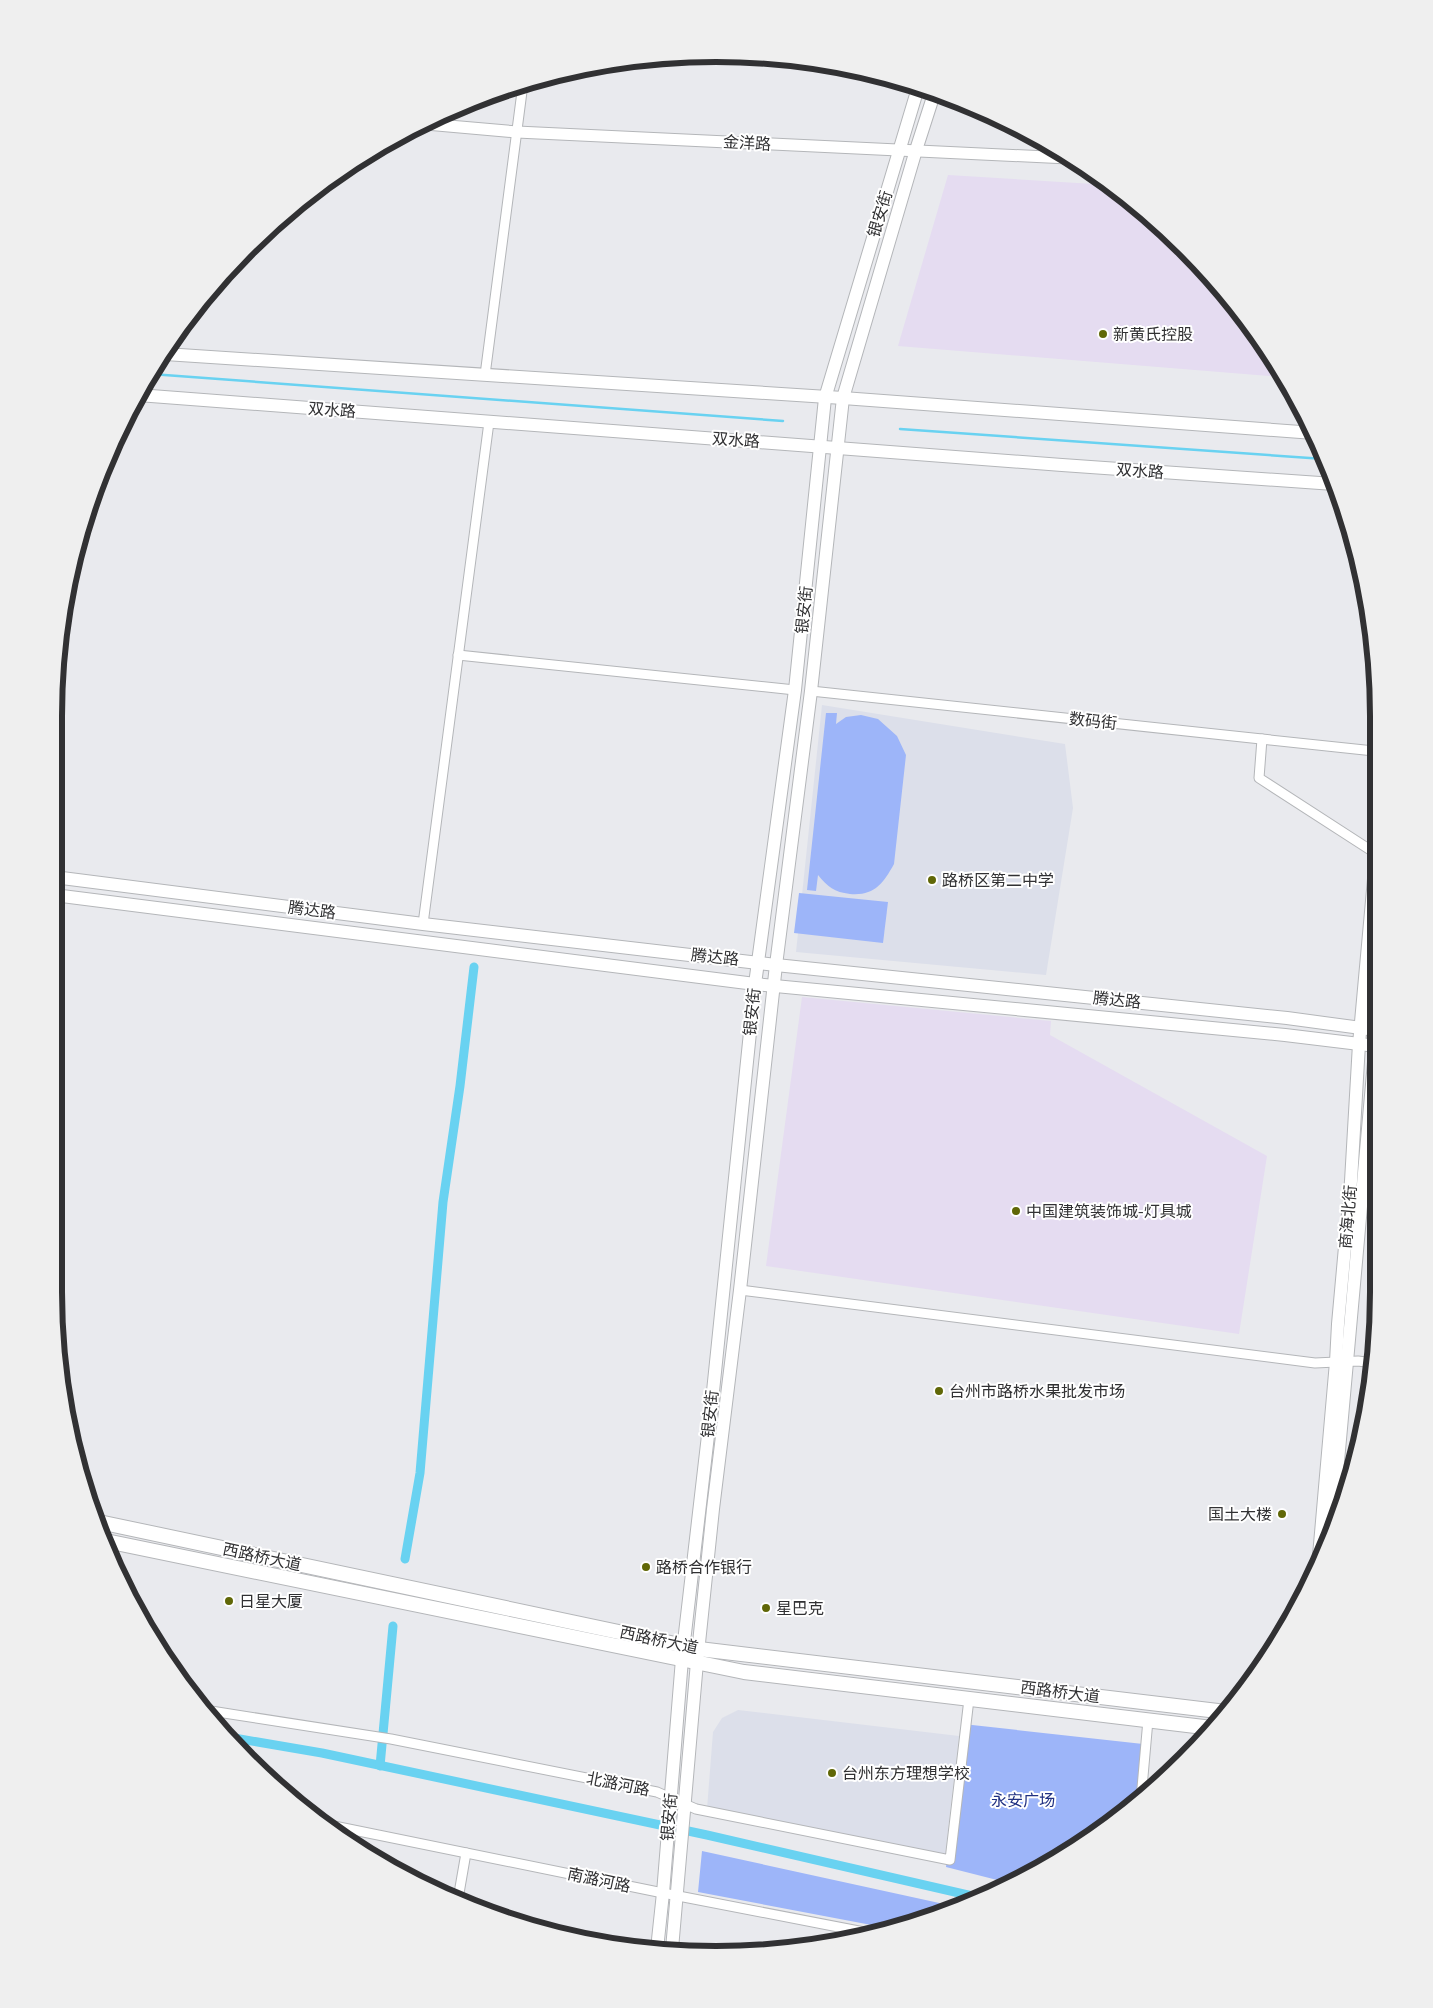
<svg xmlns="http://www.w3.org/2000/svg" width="1433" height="2008" viewBox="0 0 1433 2008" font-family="Karla,'Noto Sans SC',sans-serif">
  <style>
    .commercial { fill: #e5dcf1 }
    .built { fill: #dcdfea }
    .green { fill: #9db5f9 }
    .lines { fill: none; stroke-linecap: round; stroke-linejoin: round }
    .stream { stroke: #69d2f1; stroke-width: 2.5 }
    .canal { stroke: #69d2f1; stroke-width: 9 }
    .minor-casing { stroke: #b4b6b9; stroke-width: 11 }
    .tertiary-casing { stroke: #b4b6b9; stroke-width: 13 }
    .secondary-casing { stroke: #b4b6b9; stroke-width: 14 }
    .primary-casing { stroke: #b4b6b9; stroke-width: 16 }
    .minor { stroke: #fff; stroke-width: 9 }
    .tertiary { stroke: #fff; stroke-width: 11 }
    .secondary { stroke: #fff; stroke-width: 12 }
    .primary { stroke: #fff; stroke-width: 14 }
    .poi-dot { fill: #606707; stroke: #fff; stroke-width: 2 }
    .labels { text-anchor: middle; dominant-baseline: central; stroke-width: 4; stroke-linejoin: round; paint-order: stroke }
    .street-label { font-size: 16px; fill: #313133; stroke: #fff }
    .poi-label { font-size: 16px; fill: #313133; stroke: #fff; text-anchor: start }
    .park-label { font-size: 16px; fill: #213182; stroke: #fff }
    .rim { fill: none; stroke: #313133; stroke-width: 6 }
  </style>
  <rect width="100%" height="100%" fill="#e9eaee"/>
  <g class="commercial">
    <path d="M948,175L1110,185L1120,191L1215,280L1280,377L898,346Z"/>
    <path d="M802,997L1051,1021L1050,1035L1267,1156L1239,1334L766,1266Z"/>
  </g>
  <g class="built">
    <path d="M822,705L1065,744L1073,808L1046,975L796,952Z"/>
    <path d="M738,1710L959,1736L945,1855L707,1809L713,1732L722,1718Z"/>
  </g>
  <g class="green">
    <path d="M826,713H837L836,724L846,717L861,715L878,719L897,736L906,755L894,864C883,884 874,896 850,894C834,892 828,887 818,875L816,891L807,890Z"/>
    <path d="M799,893L888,902L883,943L794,933Z"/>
    <path d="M963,1724L1143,1744L1137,1802L1084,1843L1009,1883L946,1867Z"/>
    <path d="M702,1851L953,1906L958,1907L882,1927L698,1892Z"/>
  </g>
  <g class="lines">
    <g class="stream">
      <path d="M151,374L783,421"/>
      <path d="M900,429L1324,459"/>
    </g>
    <g class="canal">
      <path d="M405,1559L420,1473L443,1202L460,1086L474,967"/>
      <path d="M234,1738L322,1753L707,1835L981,1898"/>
      <path d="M380,1766L393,1626"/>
    </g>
    <g class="minor-casing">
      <g id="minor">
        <path d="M485,375L523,84"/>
        <path d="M458,655L795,690"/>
        <path d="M811,691L1374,751"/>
        <path d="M1262,739L1259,778L1375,853"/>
        <path d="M423,924L489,422"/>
        <path d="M740,1290L1315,1363L1358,1361L1373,1363"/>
        <path d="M211,1711L391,1739L657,1792L696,1809L950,1860L969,1699"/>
        <path d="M1141,1799L1148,1720"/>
        <path d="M334,1826L663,1893L864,1932"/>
        <path d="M458,1899L466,1853"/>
      </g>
    </g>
    <g class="tertiary-casing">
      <path id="tertiary" d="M426,124L517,132L1068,158"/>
    </g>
    <g class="secondary-casing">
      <g id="secondary">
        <path d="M165,354L843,398L1314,433"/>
        <path d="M138,395L1062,465L1334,484"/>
        <path d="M54,877L423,924L776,965L1287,1018L1376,1030"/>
        <path d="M54,895L755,984L1285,1035L1376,1046"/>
        <path d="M1332,1528L1376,1040"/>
        <path d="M1318,1567L1336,1362L1338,1324L1351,1181L1359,1044L1375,868"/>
        <path d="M657,1949L663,1893L682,1659L712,1401L755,984L795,690L825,398L918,88"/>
        <path d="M672,1949L697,1662L713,1509L740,1290L776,965L811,691L843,398L916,150L934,94"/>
      </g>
    </g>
    <g class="primary-casing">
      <g id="primary">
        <path d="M99,1522L699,1649L1226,1712"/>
        <path d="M106,1541L744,1672L1212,1728"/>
      </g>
    </g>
    <use href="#minor" class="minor"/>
    <use href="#tertiary" class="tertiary"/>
    <use href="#secondary" class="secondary"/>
    <use href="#primary" class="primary"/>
  </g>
  <g class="poi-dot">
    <circle cx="1103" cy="334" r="5"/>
    <circle cx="932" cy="880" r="5"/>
    <circle cx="1016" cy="1211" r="5"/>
    <circle cx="939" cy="1391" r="5"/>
    <circle cx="1282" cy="1514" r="5"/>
    <circle cx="646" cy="1567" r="5"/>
    <circle cx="229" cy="1601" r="5"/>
    <circle cx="766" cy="1608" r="5"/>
    <circle cx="832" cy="1773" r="5"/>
  </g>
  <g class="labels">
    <g class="street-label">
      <text transform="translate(747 143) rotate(3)">金洋路</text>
      <text transform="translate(880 214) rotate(-73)">银安街</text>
      <text transform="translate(332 410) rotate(4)">双水路</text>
      <text transform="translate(736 440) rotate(4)">双水路</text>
      <text transform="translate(1140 471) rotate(4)">双水路</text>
      <text transform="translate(804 610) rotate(-84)">银安街</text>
      <text transform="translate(1093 721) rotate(6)">数码街</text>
      <text transform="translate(312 910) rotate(7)">腾达路</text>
      <text transform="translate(715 957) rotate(6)">腾达路</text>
      <text transform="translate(1117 1000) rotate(6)">腾达路</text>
      <text transform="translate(752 1012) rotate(-84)">银安街</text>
      <text transform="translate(1348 1217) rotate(-85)">商海北街</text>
      <text transform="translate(710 1414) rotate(-84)">银安街</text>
      <text transform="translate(262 1557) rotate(12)">西路桥大道</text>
      <text transform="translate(659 1640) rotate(12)">西路桥大道</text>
      <text transform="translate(1060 1692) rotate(7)">西路桥大道</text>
      <text transform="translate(618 1784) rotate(11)">北潞河路</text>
      <text transform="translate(669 1817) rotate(-85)">银安街</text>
      <text transform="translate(599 1880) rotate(12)">南潞河路</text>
    </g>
    <g class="poi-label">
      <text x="1113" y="334">新黄氏控股</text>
      <text x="942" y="880">路桥区第二中学</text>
      <text x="1026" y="1211">中国建筑装饰城-灯具城</text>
      <text x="949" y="1391">台州市路桥水果批发市场</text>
      <text x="1272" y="1514" text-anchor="end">国土大楼</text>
      <text x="656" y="1567">路桥合作银行</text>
      <text x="239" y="1601">日星大厦</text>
      <text x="776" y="1608">星巴克</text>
      <text x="842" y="1773">台州东方理想学校</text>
    </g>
    <g class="park-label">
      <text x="1023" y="1800">永安广场</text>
    </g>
  </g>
  <path d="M0 0H1433V2008H0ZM716 62H716A654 654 0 0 1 1370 716V1292A654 654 0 0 1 716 1946H716A654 654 0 0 1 62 1292V716A654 654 0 0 1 716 62Z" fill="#efefef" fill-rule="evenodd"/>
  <path class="rim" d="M716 62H716A654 654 0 0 1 1370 716V1292A654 654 0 0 1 716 1946H716A654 654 0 0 1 62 1292V716A654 654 0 0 1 716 62Z"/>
</svg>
